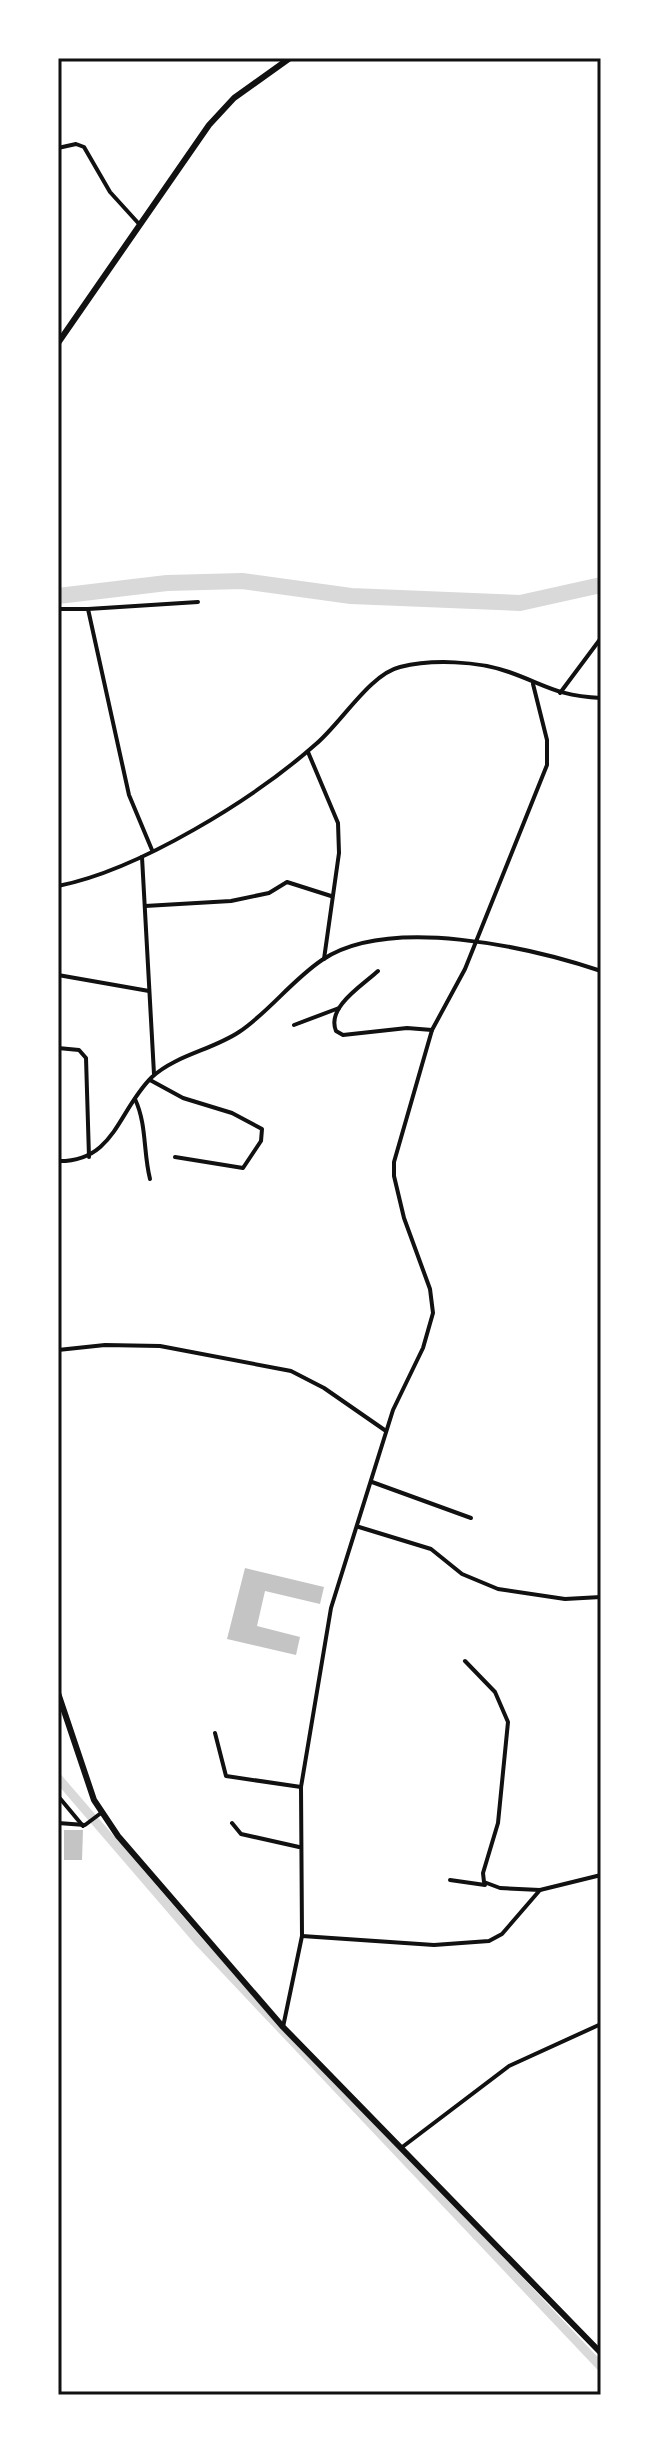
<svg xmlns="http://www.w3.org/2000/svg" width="659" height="2453" viewBox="0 0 659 2453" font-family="'Archivo Narrow',sans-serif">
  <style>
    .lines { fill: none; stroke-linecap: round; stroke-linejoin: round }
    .canal { stroke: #d9d9d9; stroke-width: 9 }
    .river { stroke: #d9d9d9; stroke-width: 16 }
    .building { fill: #c4c4c4 }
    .minor { stroke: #111; stroke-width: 4 }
    .primary { stroke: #111; stroke-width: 6 }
    .trunk { stroke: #111; stroke-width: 6 }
    .neatline { fill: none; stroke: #111; stroke-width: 3 }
  </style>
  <rect width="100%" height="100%" fill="#fff"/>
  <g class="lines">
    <path class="canal" d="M58,1778L200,1943L601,2367"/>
    <path class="river" d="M58,596L167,583L242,581L351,596L520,603L601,585"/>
  </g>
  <g class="building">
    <path d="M245,1568L324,1587L320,1604L265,1591L257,1626L300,1637L296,1655L227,1639Z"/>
    <path d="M64,1830H83L82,1860H64Z"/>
  </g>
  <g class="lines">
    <g class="minor">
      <path d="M58,148L76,144L84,147L110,192L140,225"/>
      <path d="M58,609H88L129,795L152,850"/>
      <path d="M88,609L198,602"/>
      <path d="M560,693L601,638"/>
      <path d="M308,752L338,823L339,853L324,959"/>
      <path d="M142,857L154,1074"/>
      <path d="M58,886C139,870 254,799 316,744C341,723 370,674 400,667C432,659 478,661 509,672C546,685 557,696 601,698"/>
      <path d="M145,906L231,901L269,893L287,882L331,896"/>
      <path d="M378,971C363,985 326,1007 336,1031L343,1035L407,1028L432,1030"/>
      <path d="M58,975L149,991"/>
      <path d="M294,1025L339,1008"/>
      <path d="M58,1048L79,1050L86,1058L89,1157"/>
      <path d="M150,1080L183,1098L232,1113L262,1129L261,1141L243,1168L175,1157"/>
      <path d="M135,1099C147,1125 143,1151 150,1179"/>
      <path d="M58,1161C115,1162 118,1110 152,1077C176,1055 212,1050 239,1032C269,1012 291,981 322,960C389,915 529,947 601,971"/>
      <path d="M58,1350L105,1345L160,1346L291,1371L324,1388L386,1431"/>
      <path d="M372,1482L471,1518"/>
      <path d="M359,1527L431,1549L462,1574L498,1589L565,1599L601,1597"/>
      <path d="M465,1661L495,1692L508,1722L498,1823L483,1873L484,1882L500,1888L540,1890"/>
      <path d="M215,1733L226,1776L301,1787"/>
      <path d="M58,1796L83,1826"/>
      <path d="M58,1823L85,1825L101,1813"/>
      <path d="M232,1823L241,1834L299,1847"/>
      <path d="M450,1880L485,1885"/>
      <path d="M302,1936L434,1945L489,1941L502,1934L540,1890L601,1875"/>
      <path d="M283,2027L302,1936L301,1787L331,1608L393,1410L423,1348L433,1313L430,1289L404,1218L394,1176V1162L432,1030L465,969L547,765V740L533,684"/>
      <path d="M401,2148L509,2066L601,2024"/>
    </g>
    <path class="primary" d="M58,343L209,125L234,98L290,58"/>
    <path class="trunk" d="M58,1693L94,1800L118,1836L283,2027L601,2353"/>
  </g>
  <rect width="659" height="2453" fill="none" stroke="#ffffff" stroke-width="120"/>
  <rect x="60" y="60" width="539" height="2333" class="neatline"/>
</svg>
